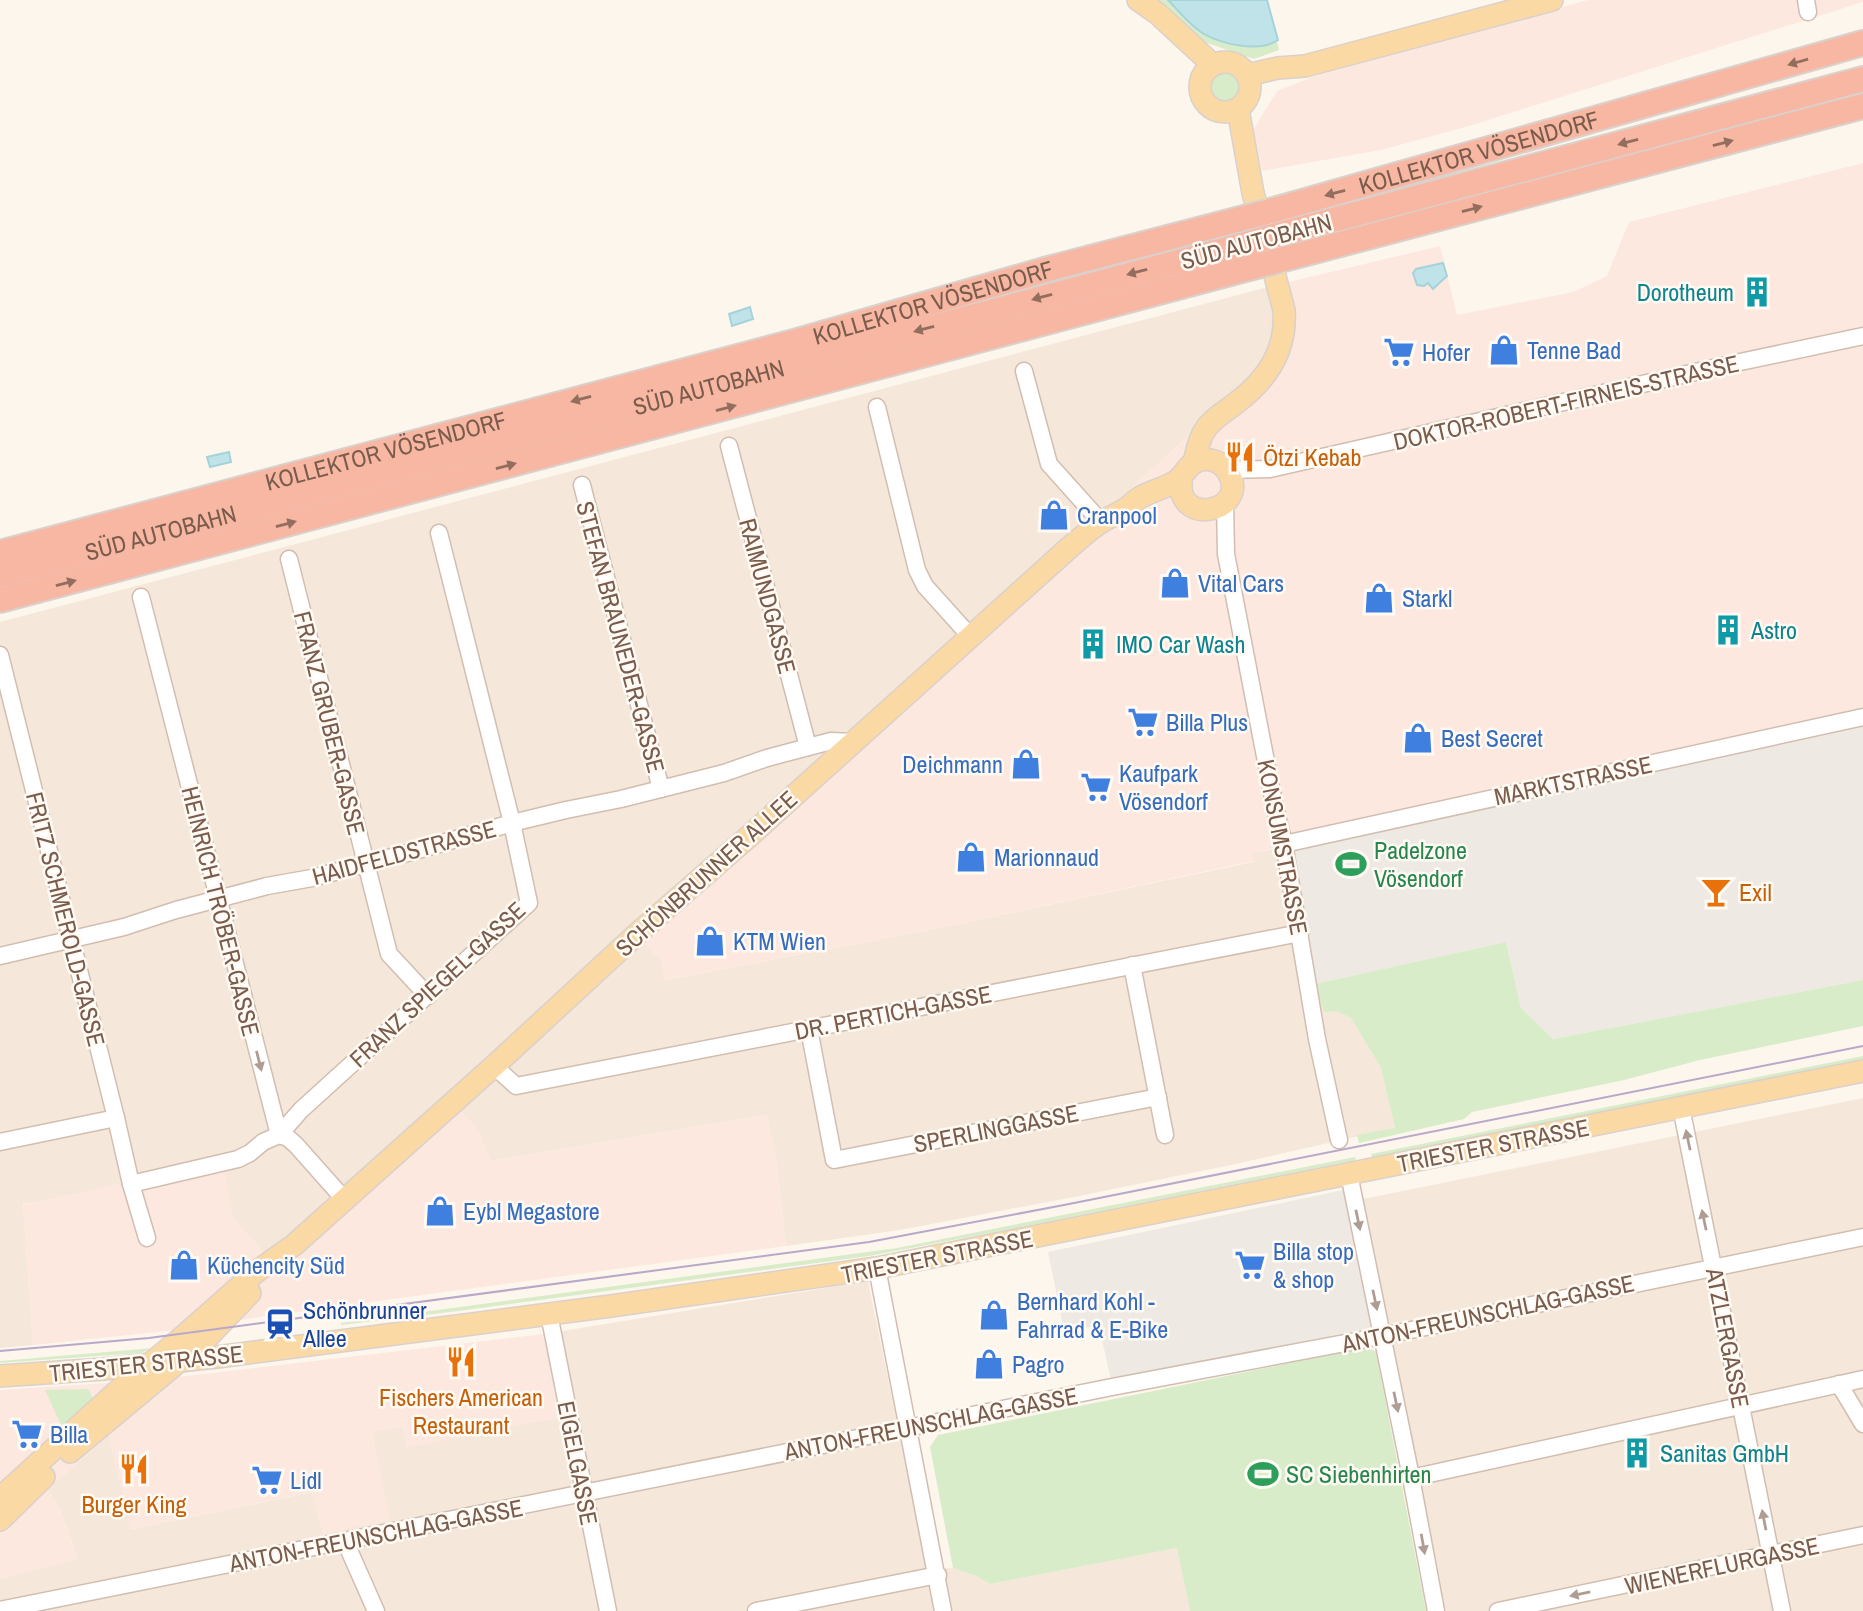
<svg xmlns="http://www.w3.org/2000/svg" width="1863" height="1611" viewBox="0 0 1863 1611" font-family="'Archivo Narrow',sans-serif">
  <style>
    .residential { fill: #f5e8da }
    .commercial { fill: #fde8e0 }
    .industrial { fill: #efe9e4 }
    .green { fill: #d8ecc9 }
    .water { fill: #bfe3e8; stroke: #a5d3da; stroke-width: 2 }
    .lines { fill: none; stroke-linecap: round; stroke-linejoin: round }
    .minor-casing { stroke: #d1beb0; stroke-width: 19 }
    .major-casing { stroke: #dad1cd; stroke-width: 24 }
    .highway-casing { stroke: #dad1cd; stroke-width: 28 }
    .minor { stroke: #fff; stroke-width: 16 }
    .major { stroke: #fbd9a5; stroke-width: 21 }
    .highway { stroke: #f7b7a3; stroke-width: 24 }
    .tram { stroke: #b9a8c9; stroke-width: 2 }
    .highway-bridge-casing { stroke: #dad1cd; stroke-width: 28; stroke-linecap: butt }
    .highway-bridge { stroke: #f7b7a3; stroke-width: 24 }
    .oneway { fill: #936e5e }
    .oneway2 { fill: #af9d94 }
    .labels { text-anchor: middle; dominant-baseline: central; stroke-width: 5; stroke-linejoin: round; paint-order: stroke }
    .street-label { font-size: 24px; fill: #7a5c4d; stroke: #fffaf3 }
    .culture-label { font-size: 24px; fill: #0d838f; stroke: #fffaf3; text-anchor: start }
    .shop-label { font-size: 24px; fill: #366cbe; stroke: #fffaf3; text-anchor: start }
    .food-label { font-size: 24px; fill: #c56008; stroke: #fffaf3; text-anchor: start }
    .leisure-label { font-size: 24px; fill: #27864d; stroke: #fffaf3; text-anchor: start }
    .transit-label { font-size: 24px; fill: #164399; stroke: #fffaf3; text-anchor: start }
  </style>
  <rect width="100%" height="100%" fill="#fdf6ec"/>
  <g class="residential">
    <path d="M1272,286L1275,345L1257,374L801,788L637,934L657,956L660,954L666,980L939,928L1253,862L1252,853L1287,847L1336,1011L1351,1018L1381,1068L1395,1128L1231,1165L1074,1197L900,1230L786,1246L777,1166L767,1115L490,1161L479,1131L264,1254L232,1216L224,1172L23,1204L33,1345L0,1348V622Z"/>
    <path d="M1863,1098V1611H1444L1358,1200Z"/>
    <path d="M868,1281L927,1569L953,1568L976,1576L990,1584L1177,1548L1190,1611H0V1579L77,1558L59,1506L47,1490L109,1435L132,1529L312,1492L323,1533L389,1520L372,1432L402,1426L407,1447L559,1417L544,1334Z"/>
  </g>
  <g class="commercial">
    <path d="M1588,0H1863V2L1469,126L1381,150L1262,171L1253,130L1277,91L1312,77Z"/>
    <path d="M1863,163V715L1253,853L1254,861L939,928L665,980L660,955L657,957L637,934L801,788L1257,374L1275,345L1272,286L1440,246L1457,315L1573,292L1607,276L1629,222Z"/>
    <path d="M457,1105L479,1131L490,1161L767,1115L777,1166L786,1246L260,1317L177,1330L33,1345L23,1205L123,1183L225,1171L232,1216L264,1253Z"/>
    <path d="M544,1334L560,1417L407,1448L402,1426L372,1432L390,1520L323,1534L312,1492L131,1529L108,1435L48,1490L59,1506L77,1559L0,1579V1390L152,1380Z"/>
  </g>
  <g class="industrial">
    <path d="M1863,715V980L1553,1039L1521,1008L1506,942L1315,984L1287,847Z"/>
    <path d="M1348,1189L1375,1327L1111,1380L1099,1326L1064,1331L1048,1252Z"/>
  </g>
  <g class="green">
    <path d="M1150,0H1267L1279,50L1254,59L1207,43L1196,41Z"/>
    <circle cx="1225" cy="87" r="18"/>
    <path d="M1506,942L1521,1008L1553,1039L1863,980V1026L1700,1060L1624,1080L1472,1112L1464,1119L1359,1143L1357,1135L1395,1128L1381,1068L1351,1018L1336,1011L1324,1012L1315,984Z"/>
    <path d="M1863,1056V1059L1800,1072L1372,1158L1371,1154Z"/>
    <path d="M1355,1157L1356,1160L1016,1228L869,1256L458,1311L341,1325V1323L897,1248Z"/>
    <path d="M1368,1347L1376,1352L1426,1611H1190L1177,1548L990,1584L976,1576L953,1568L930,1447L938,1435Z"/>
    <path d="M154,1348L140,1353L0,1363V1361Z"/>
    <path d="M86,1389L89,1390L93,1399L62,1427L45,1390Z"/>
  </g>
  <g class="water">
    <path d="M1168,0H1267L1278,40C1259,53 1222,44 1204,34C1190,26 1179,11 1168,0Z"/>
    <path d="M1443,263L1447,276L1433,289L1428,283L1424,286L1417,285L1413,273L1416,269Z"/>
    <path d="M750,307L753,319L732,326L729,314Z"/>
    <path d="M229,452L231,462L210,467L207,457Z"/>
  </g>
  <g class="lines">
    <g class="minor-casing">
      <g id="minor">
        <path d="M1806,0L1808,12"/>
        <path d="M1024,371L1049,464L1101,522"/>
        <path d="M877,407L917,570L925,586L970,636"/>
        <path d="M729,446L808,747"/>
        <path d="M1227,470L1270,469L1726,365L1863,336"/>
        <path d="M582,485L661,789"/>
        <path d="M1225,503L1226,554L1274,803L1284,844L1317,1039L1339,1140"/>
        <path d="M289,559L389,954L428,996"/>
        <path d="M141,597L279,1135"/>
        <path d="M0,655L116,1118L131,1184L147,1238"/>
        <path d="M1284,844L1863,717"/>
        <path d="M0,956L124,927L176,910L267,886L312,878L411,852L512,823L566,810L621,799L724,773L767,758L831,741L852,742"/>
        <path d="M1132,965L1165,1135"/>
        <path d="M809,1029L834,1160L1158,1097"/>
        <path d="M494,1066L516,1086L1300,933"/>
        <path d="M1681,1107L1782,1611"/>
        <path d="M279,1135L288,1138L296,1145L344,1199"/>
        <path d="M0,1142L116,1118"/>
        <path d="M1349,1174L1410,1472L1436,1611"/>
        <path d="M131,1184L238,1159L250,1153L263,1142L279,1135L301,1110L529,903L512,823L439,533"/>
        <path d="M877,1268L943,1611"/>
        <path d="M549,1314L608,1611"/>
        <path d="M1839,1384L1863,1424"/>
        <path d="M1411,1478L1863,1379"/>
        <path d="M345,1541L376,1611"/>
        <path d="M0,1610L1112,1387L1382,1336L1863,1237"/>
        <path d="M756,1611L938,1575"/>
        <path d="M1498,1611L1863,1535"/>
      </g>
    </g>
    <g class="major-casing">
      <g id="major">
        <path d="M1138,0L1158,14L1213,65"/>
        <circle cx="1225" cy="87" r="25"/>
        <path d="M1247,75L1278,68L1305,66L1552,0"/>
        <path d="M1194,463C1197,450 1199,438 1207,427C1215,417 1226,411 1236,403C1268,379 1287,350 1284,310L1253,193L1238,109"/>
        <path d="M0,1376L104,1369L217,1357L611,1306L877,1268L1863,1071"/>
        <path d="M70,1452L207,1338L250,1293"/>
        <path d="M0,1498L123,1386L178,1341L256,1272L294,1245L494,1066L637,934L746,839L1070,547C1080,539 1089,530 1100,523C1107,518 1116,515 1124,510C1130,506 1135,500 1141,497C1152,491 1165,488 1176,481C1185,475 1188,463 1200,460C1211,458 1222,462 1228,472C1252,513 1171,529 1182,476"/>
        <path d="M0,1520L44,1477"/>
      </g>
    </g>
    <g class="highway-casing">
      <g id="highway">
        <path id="s1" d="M1267,212L1863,43"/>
        <path d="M1273,236L1863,79"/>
        <path d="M1280,260L1863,106"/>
        <path id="s2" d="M0,553L794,342L1048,269L1244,218"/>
        <path id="s3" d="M0,575L1250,243"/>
        <path d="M0,600L1257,266"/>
      </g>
    </g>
    <use href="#minor" class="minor"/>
    <use href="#major" class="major"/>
    <use href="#highway" class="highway"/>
    <path class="tram" d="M0,1351L149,1338L869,1242L1064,1205L1863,1046"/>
    <g class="highway-bridge-casing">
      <g id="highway-bridge">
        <path d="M1244,218L1267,212"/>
        <path d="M1250,243L1273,236"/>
        <path d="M1257,266L1280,260"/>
      </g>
    </g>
    <use href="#highway-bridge" class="highway-bridge"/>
  </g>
  <defs><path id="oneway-solid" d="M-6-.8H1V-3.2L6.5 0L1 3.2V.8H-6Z" transform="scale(1.75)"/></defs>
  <g class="oneway">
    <use href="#oneway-solid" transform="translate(1798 62) rotate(164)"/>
    <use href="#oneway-solid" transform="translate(1628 142) rotate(165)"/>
    <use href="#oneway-solid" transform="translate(1723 143) rotate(-15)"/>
    <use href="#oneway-solid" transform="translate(1335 193) rotate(165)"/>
    <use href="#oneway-solid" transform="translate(1472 209) rotate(-15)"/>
    <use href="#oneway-solid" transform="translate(1137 272) rotate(165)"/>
    <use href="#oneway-solid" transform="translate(1042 297) rotate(165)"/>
    <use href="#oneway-solid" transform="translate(924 329) rotate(165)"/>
    <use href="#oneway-solid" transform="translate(581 399) rotate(165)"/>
    <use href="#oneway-solid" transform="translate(726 408) rotate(-15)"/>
    <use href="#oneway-solid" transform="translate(506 466) rotate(-15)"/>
    <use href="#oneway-solid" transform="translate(286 524) rotate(-15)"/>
    <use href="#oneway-solid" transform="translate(66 583) rotate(-15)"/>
  </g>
  <g class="oneway2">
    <use href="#oneway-solid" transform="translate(259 1061) rotate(76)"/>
    <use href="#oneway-solid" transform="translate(1688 1140) rotate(-102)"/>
    <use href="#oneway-solid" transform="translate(1358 1220) rotate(78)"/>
    <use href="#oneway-solid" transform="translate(1704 1220) rotate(-102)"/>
    <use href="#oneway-solid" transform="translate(1375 1300) rotate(78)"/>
    <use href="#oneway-solid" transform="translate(1396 1402) rotate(78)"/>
    <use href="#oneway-solid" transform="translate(1764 1520) rotate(-101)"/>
    <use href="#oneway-solid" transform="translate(1423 1544) rotate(80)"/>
    <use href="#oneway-solid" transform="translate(1580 1594) rotate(168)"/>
  </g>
  <defs>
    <g id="building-bare" transform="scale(2.415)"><path d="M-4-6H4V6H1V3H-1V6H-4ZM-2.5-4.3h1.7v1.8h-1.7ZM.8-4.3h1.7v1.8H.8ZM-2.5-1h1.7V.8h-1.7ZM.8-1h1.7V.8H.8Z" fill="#0f9aa8" stroke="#fffaf3" stroke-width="2.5" paint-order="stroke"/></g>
    <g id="shop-bare" transform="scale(2.415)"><path d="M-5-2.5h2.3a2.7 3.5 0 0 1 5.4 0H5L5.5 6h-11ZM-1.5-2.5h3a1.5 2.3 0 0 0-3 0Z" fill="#3f7fe0" stroke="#fffaf3" stroke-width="2.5" paint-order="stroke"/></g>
    <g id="supermarket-bare" transform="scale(2.415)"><path d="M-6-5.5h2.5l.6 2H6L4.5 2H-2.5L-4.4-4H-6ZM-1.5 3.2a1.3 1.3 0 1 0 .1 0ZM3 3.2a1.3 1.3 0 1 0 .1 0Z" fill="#3f7fe0" stroke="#fffaf3" stroke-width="2.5" paint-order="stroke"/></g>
    <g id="restaurant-bare" transform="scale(2.415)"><path d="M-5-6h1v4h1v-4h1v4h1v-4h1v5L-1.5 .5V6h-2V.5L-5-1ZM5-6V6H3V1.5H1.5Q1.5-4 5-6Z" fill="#e8710a" stroke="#fffaf3" stroke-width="2.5" paint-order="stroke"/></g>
    <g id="stadium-bare" transform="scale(2.415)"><path d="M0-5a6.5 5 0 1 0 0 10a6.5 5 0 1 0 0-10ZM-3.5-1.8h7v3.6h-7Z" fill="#2e9e5b" stroke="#fffaf3" stroke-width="2.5" paint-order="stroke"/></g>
    <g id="bar-bare" transform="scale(2.415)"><path d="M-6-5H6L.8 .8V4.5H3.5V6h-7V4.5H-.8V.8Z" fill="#e8710a" stroke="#fffaf3" stroke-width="2.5" paint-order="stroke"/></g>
    <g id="station-bare" transform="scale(2.415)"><path d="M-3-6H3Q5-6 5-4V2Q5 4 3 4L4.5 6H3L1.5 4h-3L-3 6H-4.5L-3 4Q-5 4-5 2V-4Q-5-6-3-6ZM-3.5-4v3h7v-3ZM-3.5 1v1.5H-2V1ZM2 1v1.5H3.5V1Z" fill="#1a4fb4" stroke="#fffaf3" stroke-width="2.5" paint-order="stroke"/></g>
  </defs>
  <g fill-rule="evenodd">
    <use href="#building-bare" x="1757" y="292"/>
    <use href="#shop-bare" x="1504" y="350"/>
    <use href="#supermarket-bare" x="1399" y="352"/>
    <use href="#restaurant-bare" x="1240" y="457"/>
    <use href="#shop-bare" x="1054" y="515"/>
    <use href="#shop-bare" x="1175" y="583"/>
    <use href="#shop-bare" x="1379" y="598"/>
    <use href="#building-bare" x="1728" y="630"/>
    <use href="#building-bare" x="1093" y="644"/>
    <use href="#supermarket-bare" x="1143" y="722"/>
    <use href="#shop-bare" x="1418" y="738"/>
    <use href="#shop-bare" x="1026" y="764"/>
    <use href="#supermarket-bare" x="1096" y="787"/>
    <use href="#shop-bare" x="971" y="857"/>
    <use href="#stadium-bare" x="1351" y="864"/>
    <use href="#bar-bare" x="1716" y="892"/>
    <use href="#shop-bare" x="710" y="941"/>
    <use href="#shop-bare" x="440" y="1211"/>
    <use href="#shop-bare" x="184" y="1265"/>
    <use href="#supermarket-bare" x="1250" y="1265"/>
    <use href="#shop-bare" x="994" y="1315"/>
    <use href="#station-bare" x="280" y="1324"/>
    <use href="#restaurant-bare" x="461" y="1362"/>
    <use href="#shop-bare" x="989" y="1364"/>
    <use href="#supermarket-bare" x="27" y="1434"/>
    <use href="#building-bare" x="1637" y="1453"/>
    <use href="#restaurant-bare" x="134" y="1469"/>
    <use href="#stadium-bare" x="1263" y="1474"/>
    <use href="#supermarket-bare" x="267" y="1480"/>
  </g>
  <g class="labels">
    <g class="street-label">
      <text stroke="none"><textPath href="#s1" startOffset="220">KOLLEKTOR VÖSENDORF</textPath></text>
      <text transform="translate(1256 241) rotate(-15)">SÜD AUTOBAHN</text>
      <text stroke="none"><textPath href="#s2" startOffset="966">KOLLEKTOR VÖSENDORF</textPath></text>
      <text stroke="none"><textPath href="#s3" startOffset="733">SÜD AUTOBAHN</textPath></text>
      <text transform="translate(1566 402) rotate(-13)">DOKTOR-ROBERT-FIRNEIS-STRASSE</text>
      <text stroke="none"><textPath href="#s2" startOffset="399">KOLLEKTOR VÖSENDORF</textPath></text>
      <text stroke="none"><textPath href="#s3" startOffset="166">SÜD AUTOBAHN</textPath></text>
      <text transform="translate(768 596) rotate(75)">RAIMUNDGASSE</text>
      <text transform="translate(621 637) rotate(75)">STEFAN BRAUNEDER-GASSE</text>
      <text transform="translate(330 723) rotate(76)">FRANZ GRUBER-GASSE</text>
      <text transform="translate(1573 780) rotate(-12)">MARKTSTRASSE</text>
      <text transform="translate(1283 847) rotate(79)">KONSUMSTRASSE</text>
      <text transform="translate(404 852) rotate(-15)">HAIDFELDSTRASSE</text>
      <text transform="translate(706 873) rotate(-42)">SCHÖNBRUNNER ALLEE</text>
      <text transform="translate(221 911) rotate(76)">HEINRICH TRÖBER-GASSE</text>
      <text transform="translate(66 919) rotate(76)">FRITZ SCHMEROLD-GASSE</text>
      <text transform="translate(437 984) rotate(-43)">FRANZ SPIEGEL-GASSE</text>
      <text transform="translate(893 1012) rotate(-11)">DR. PERTICH-GASSE</text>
      <text transform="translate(996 1128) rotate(-11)">SPERLINGGASSE</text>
      <text transform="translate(1493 1145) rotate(-11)">TRIESTER STRASSE</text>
      <text transform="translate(937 1256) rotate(-11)">TRIESTER STRASSE</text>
      <text transform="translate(1488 1313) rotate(-12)">ANTON-FREUNSCHLAG-GASSE</text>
      <text transform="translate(1728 1338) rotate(79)">ATZLERGASSE</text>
      <text transform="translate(146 1363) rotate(-6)">TRIESTER STRASSE</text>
      <text transform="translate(931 1423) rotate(-11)">ANTON-FREUNSCHLAG-GASSE</text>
      <text transform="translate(578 1463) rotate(79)">EIGELGASSE</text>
      <text transform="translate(376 1535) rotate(-11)">ANTON-FREUNSCHLAG-GASSE</text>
      <text transform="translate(1722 1565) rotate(-12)">WIENERFLURGASSE</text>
    </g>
    <g class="culture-label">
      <text x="1734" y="292" text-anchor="end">Dorotheum</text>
      <text x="1751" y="630">Astro</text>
      <text x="1116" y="644">IMO Car Wash</text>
      <text x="1660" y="1453">Sanitas GmbH</text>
    </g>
    <g class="shop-label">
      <text x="1527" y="350">Tenne Bad</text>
      <text x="1422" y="352">Hofer</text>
      <text x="1077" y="515">Cranpool</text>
      <text x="1198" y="583">Vital Cars</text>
      <text x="1402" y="598">Starkl</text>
      <text x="1166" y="722">Billa Plus</text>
      <text x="1441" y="738">Best Secret</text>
      <text x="1003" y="764" text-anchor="end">Deichmann</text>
      <text x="1119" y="773">Kaufpark<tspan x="1119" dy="28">Vösendorf</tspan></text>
      <text x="994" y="857">Marionnaud</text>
      <text x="733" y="941">KTM Wien</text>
      <text x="463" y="1211">Eybl Megastore</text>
      <text x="1273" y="1251">Billa stop<tspan x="1273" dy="28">&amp; shop</tspan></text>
      <text x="207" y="1265">Küchencity Süd</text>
      <text x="1017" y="1301">Bernhard Kohl -<tspan x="1017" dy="28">Fahrrad &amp; E-Bike</tspan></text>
      <text x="1012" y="1364">Pagro</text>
      <text x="50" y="1434">Billa</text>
      <text x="290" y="1480">Lidl</text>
    </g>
    <g class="food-label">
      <text x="1263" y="457">Ötzi Kebab</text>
      <text x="1739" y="892">Exil</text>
      <text x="461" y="1397" text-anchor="middle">Fischers American<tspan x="461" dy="28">Restaurant</tspan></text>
      <text x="134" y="1504" text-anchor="middle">Burger King</text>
    </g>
    <g class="leisure-label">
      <text x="1374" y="850">Padelzone<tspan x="1374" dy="28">Vösendorf</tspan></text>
      <text x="1286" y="1474">SC Siebenhirten</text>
    </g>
    <g class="transit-label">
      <text x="303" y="1310">Schönbrunner<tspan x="303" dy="28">Allee</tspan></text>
    </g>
  </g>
</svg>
